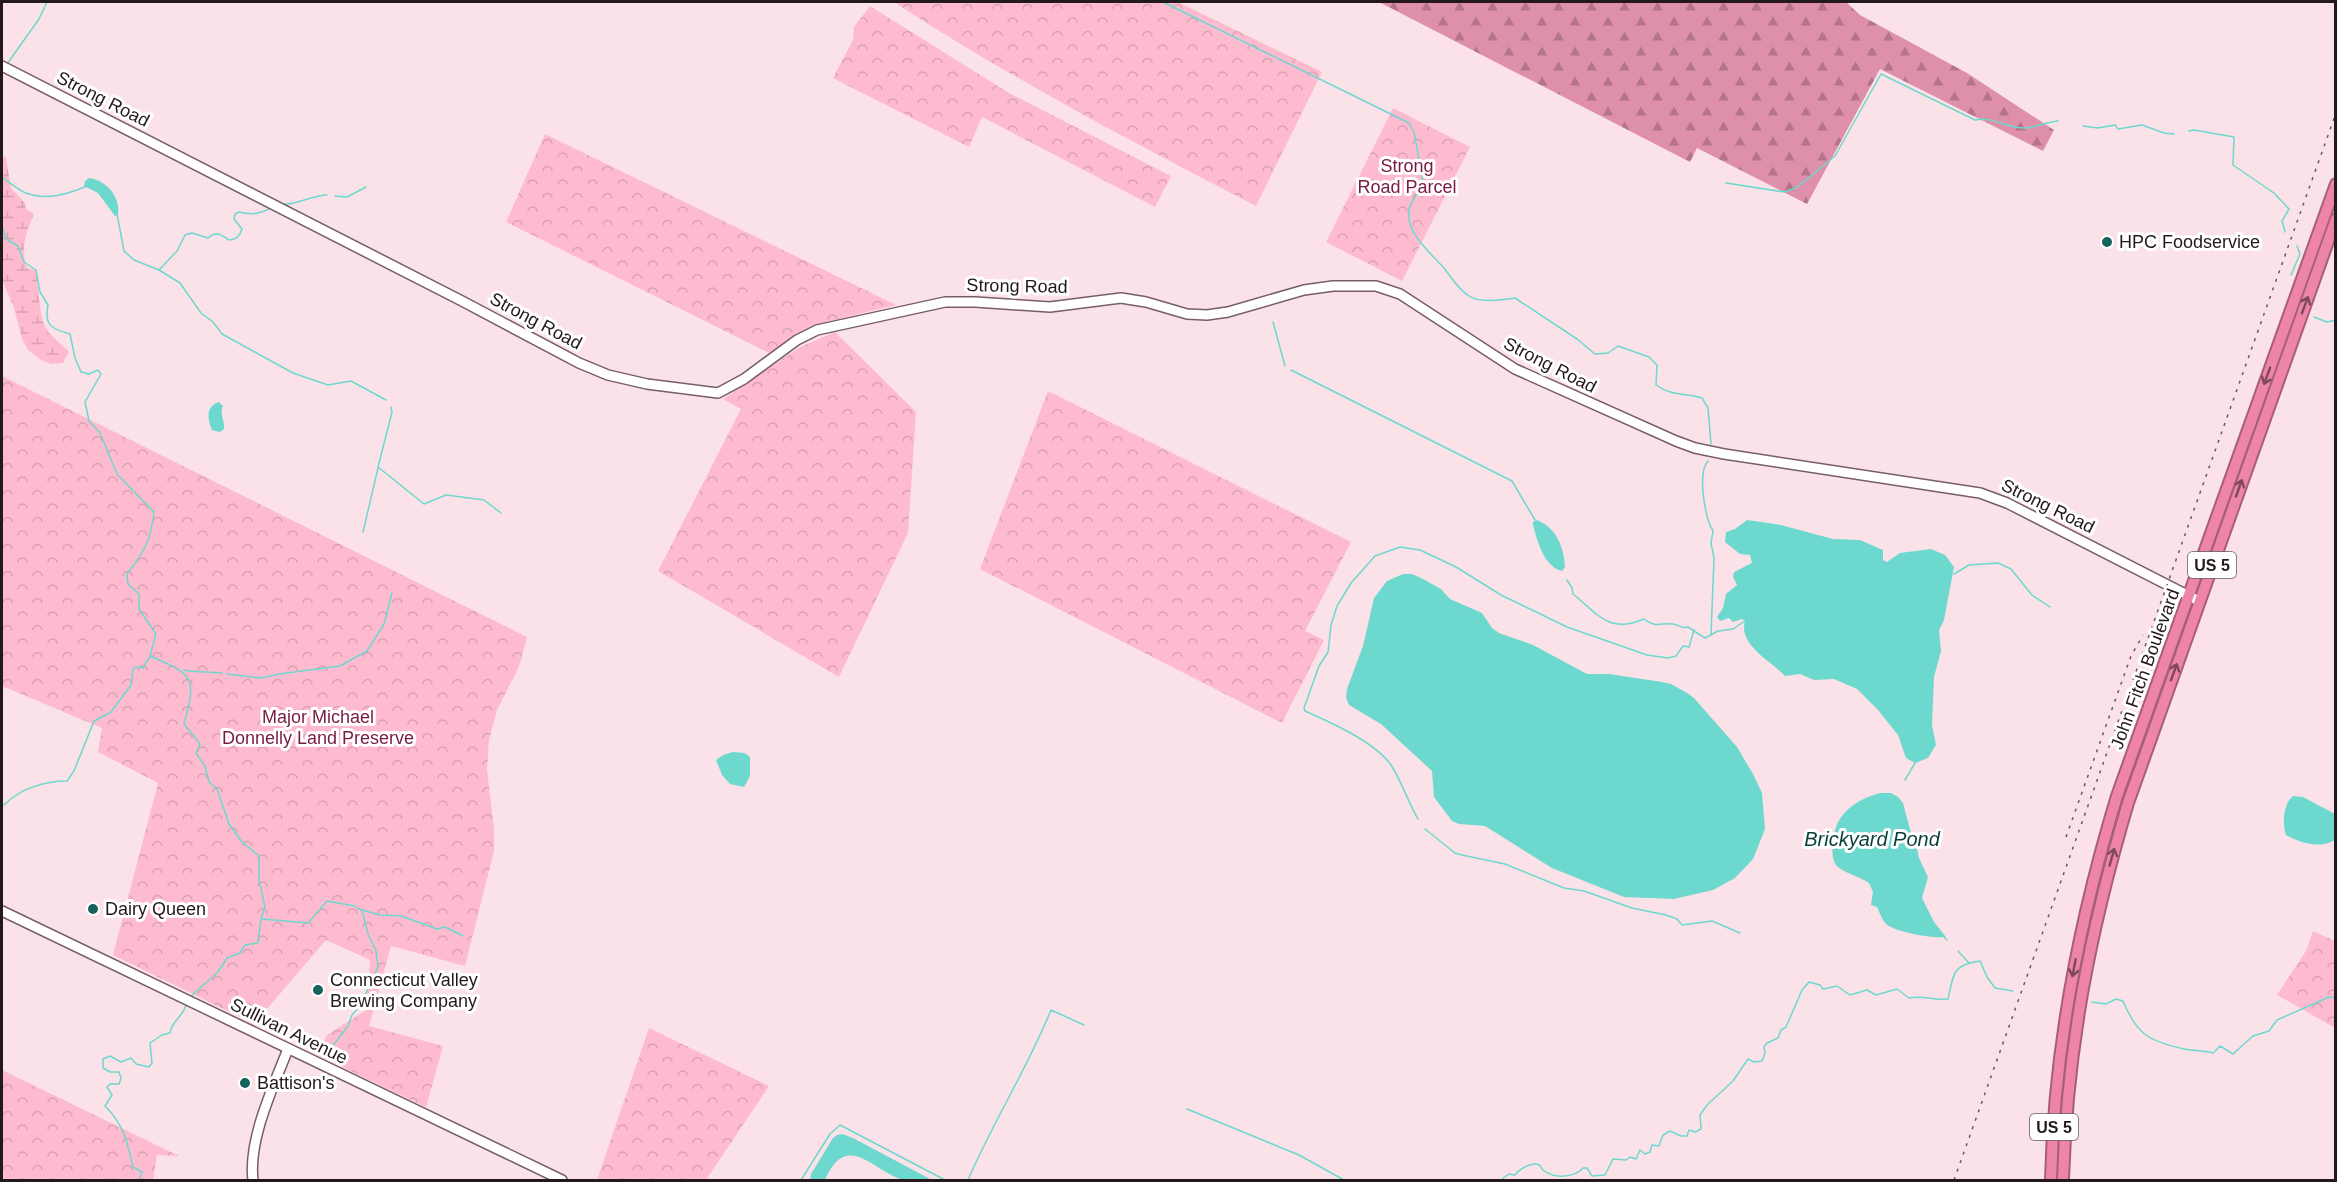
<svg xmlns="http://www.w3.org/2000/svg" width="2337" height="1182" viewBox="0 0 2337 1182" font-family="Helvetica,sans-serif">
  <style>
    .forest { fill: url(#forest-firs) }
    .wetland { fill: url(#wetland-marsh) }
    .park { fill: url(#park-crowns) }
    .water { fill: #6dd8ce }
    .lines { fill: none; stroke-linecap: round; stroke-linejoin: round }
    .stream { stroke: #6dd8ce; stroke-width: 1.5 }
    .secondary-casing { stroke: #775d65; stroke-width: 12 }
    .highway-casing { stroke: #a75e77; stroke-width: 14 }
    .secondary { stroke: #fff; stroke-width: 9 }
    .highway { stroke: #ee84a9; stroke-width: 10 }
    .rail { stroke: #69595d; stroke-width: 1.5; stroke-dasharray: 3 6; stroke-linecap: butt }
    .oneway { stroke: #7e495b }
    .poi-dot { fill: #16635d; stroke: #fff; stroke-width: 2 }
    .labels { text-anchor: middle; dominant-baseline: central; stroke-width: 6; stroke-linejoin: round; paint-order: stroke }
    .shield { fill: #fff; stroke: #655d5f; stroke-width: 1.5 }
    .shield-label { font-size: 16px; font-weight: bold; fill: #23181b }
    .street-label { font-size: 18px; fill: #23181b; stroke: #fff }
    .park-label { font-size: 18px; fill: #771b43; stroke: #fff }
    .poi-label { font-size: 18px; fill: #23181b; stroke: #fff; text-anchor: start }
    .water-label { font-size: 20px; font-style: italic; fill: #0a3e3a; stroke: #fff }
  </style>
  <defs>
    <pattern id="forest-firs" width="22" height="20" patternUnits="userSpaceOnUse" patternTransform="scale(1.5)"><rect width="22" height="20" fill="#de8fa9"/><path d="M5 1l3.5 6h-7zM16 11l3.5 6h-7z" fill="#b47489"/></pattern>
    <pattern id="wetland-marsh" width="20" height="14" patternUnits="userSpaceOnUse" patternTransform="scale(1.5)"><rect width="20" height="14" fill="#febbd0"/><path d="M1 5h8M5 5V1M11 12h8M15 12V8" fill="none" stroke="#d9a0b2"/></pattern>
    <pattern id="park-crowns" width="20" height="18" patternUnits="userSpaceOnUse" patternTransform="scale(1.5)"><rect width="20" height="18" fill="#febbd0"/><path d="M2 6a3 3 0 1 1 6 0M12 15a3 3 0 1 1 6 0" fill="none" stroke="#d9a0b2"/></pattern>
  </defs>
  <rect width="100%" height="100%" fill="#fbe2e9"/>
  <path class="forest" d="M1379,2H1846L1860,15L1967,73L2054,130L2043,151L1880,69L1807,204L1697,148L1690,162Z"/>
  <path class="wetland" d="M2,155L6,158L11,188L25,203L26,209L34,214C26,232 20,249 27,268L36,270C40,289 37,321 51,335C57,341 63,345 69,352L63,363L51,364L41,360L28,350L22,339L14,308L2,279Z"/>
  <g class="park">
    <path d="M894,2H1178L1322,72L1256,206C1132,142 1010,78 894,2Z"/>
    <path d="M870,6L1009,93L1171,176L1155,207L982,117L969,147L833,78L853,40L854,27Z"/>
    <path d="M1393,108L1470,147L1402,281L1326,242Z"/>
    <path d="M545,134L896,305L813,325L797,333L769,353L506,222Z"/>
    <path d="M835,332L916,412L908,533L839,677L658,571L741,409L723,399L800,347Z"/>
    <path d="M2,376L527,637L519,667L497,710L489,740L487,769L494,830V851L465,966L391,946L369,1026L443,1046L426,1107L317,1055L327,1035L366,1010L370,960L326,940L254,1024L113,955L158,783L98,752L102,728L2,686Z"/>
    <path d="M1048,391L1351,542L1305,631L1324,640L1282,723L980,569Z"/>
    <path d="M2313,931L2335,941V1028L2277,995L2306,951Z"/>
    <path d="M649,1028L769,1086L706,1180H597Z"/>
    <path d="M2,1070L179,1156L157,1155L153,1180H2Z"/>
  </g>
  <g class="water">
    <path d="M89,178C106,180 121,197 118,215L115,216L98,193L84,186L85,181Z"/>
    <path d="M219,402L223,406C219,414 225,420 224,429L220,432L212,430C207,418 206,406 219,402Z"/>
    <path d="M1537,520C1557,528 1564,548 1565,567L1562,571C1544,567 1537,540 1533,525V522Z"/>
    <path d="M1747,520L1781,525L1833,539L1860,540L1883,550V560L1887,562L1900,553L1931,549L1945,555L1954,567L1944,620L1939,630L1941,651L1934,677L1932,725L1936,745L1928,758L1915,763L1906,758L1898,735L1878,710L1857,689L1834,679L1814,680L1800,674L1785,676C1771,661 1738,645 1745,621L1742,619L1733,622L1729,618L1720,621L1717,617L1723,608L1726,594L1737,585L1733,577L1734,572L1752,563L1750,555L1740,554L1725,542L1726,532L1735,529Z"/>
    <path d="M1403,574H1412L1421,578L1441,589L1450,599L1482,613L1492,628L1499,633L1533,645L1587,674H1609L1662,682L1671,684L1687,693L1694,698L1737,747L1753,774L1762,793L1765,829L1753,859L1735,878L1713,890L1674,899L1624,897L1552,868L1485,826L1459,824L1452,821L1434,797L1432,771L1381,724L1349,705L1346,698L1347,689L1363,646L1374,598L1387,581Z"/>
    <path d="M733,752L745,753L750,757V776L744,787L730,784L722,775L716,760L723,755Z"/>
    <path d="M1880,793H1891L1898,797L1903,803L1911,833L1915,840L1919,858L1928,877L1922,898L1934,922L1946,937C1935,939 1894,932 1886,924C1882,920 1880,913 1877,907L1871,905L1873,892L1869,883C1861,877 1841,872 1836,865C1832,859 1832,850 1833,843C1834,814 1855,800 1880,793Z"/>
    <path d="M2293,796L2303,797L2335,814V840C2320,849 2300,843 2286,835C2282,824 2283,804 2293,796Z"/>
    <path d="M843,1134L855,1139L932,1180C924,1181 912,1182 904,1180C873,1172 847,1129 825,1180H810L811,1174L833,1138L837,1135Z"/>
  </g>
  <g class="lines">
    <g class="stream">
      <path d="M1163,2L1409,123L1414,132L1424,187C1389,218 1421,243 1444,268C1451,277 1459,290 1469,296C1479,303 1503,300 1515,298L1577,339L1595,354L1608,353L1618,346L1649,357L1657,365L1656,385C1673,397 1683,392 1702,398L1708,408L1711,444"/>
      <path d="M7,64L39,19L47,2"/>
      <path d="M2083,126L2098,128L2115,125L2118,129L2142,125L2164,133L2174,134"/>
      <path d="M2189,131L2194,130L2234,137L2233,165L2274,193L2289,209L2282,221L2285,232"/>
      <path d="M2,177C9,182 18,190 26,193C47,201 68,194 87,186"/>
      <path d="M1726,183L1784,192L1796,188L1835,156L1881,74L1975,120C1995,116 2006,129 2026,128C2036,127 2047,122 2058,121"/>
      <path d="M335,196L347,197L366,187"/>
      <path d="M282,204C295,206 312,195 327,195"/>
      <path d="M117,214L124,251L134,260L159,270L180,283L201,313L213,322L222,334L293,373L328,385L351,381L386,400"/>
      <path d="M2,226L6,239L18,246L24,262L36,270L40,292L48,305C44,325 51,329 70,334L75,358L81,372L89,374L98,370L101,374L85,402L89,421L100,433L117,474L154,512C151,540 144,552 127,574L128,584L139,594V609L156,634L150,656C194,675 197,676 184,724L200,744L196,753L205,766L209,782L217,789L229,824L242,842L259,856V879L265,907L261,919L258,943L245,945L240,953L227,958L218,972L189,998"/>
      <path d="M159,270L177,251L185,235L192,233L208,238C216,231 220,234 229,240C236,240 240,236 242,229L234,219L235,214L239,212C251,215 258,214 269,209"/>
      <path d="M2291,275L2300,254L2297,246"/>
      <path d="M2314,317L2327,322L2336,320"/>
      <path d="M1273,322L1285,366"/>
      <path d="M1291,370L1512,481L1535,520"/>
      <path d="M391,407L392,412L378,467L424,504L446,495L484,500L501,513"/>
      <path d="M1708,461C1697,473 1705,518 1713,531L1711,543L1714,558L1711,635"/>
      <path d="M363,532L378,468"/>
      <path d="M1954,574L1969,565L1998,563L2011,569L2032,595L2050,607"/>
      <path d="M1567,580L1572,588L1573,594C1599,615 1609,634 1644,619C1657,629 1662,622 1673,624C1680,625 1681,629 1688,627L1705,638L1718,631L1733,629L1745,621"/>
      <path d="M184,670C197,673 209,671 222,673"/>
      <path d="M227,674L261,678L279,674L340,666L367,651L384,624L392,593"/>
      <path d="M1905,780L1915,763"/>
      <path d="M4,805C21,788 45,781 67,781L74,771L94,721L111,712L131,685L133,669L136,667L143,668L150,656"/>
      <path d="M1418,819C1408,802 1402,782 1391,765C1375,742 1330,722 1305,711L1304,708L1319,666L1328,652L1331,625L1337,606L1351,583L1375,556L1400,547L1420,550L1456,567L1501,595L1567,627L1647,655L1668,658L1676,656L1683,646L1689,647L1694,630"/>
      <path d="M1425,829L1455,853L1462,855L1505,864L1564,888L1584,891L1632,908L1666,915L1677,919L1682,925L1712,921L1740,933"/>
      <path d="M262,919L308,923L327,901L355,906L359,909L380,915L401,916L437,929L445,927L463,936"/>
      <path d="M1943,936L1947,940"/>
      <path d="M1958,951L1969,963"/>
      <path d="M2092,1002L2106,1004L2116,999L2123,1001C2137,1035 2149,1041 2184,1049C2194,1051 2203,1050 2213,1053L2220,1046L2233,1054L2253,1036L2269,1031L2277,1020L2329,997L2336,998"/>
      <path d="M329,1051L348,1026L352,1015L360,1006L378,967L376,951L368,934L362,910"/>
      <path d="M1187,1109L1299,1155L1344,1180"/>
      <path d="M139,1180L142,1172L133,1167C127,1141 124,1125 105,1106L112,1095L107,1087L110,1084H119L121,1078L119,1072H110L103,1068V1059L110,1056L121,1062L131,1058L136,1064L149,1067L152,1063L150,1043L162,1035L170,1033C172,1020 183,1017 186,1005"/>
      <path d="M801,1180L830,1134L840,1125L945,1180"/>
      <path d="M968,1180C993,1122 1027,1069 1051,1010L1084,1025"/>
      <path d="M1503,1180V1178L1509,1174L1515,1175C1518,1170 1530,1163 1536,1164C1541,1164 1540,1167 1543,1170C1554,1179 1574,1178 1583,1168H1587L1592,1176L1605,1175L1613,1159L1626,1160L1630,1157L1636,1159L1640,1150L1645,1154L1650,1152L1652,1145L1659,1146L1663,1135L1670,1131L1681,1136H1687L1689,1130L1695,1132L1701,1129L1700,1115L1707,1105L1733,1081L1748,1059L1754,1062L1762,1061L1765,1053L1764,1047L1767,1043L1778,1038L1781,1030L1786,1027L1802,990L1809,982L1820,985L1823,989L1837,986L1850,995L1867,990L1876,995L1897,989L1909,998C1925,995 1933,1001 1948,999C1954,973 1952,965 1980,961L1987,977L1995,988L2013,991"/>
    </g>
    <g class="secondary-casing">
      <g id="secondary">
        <path d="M2,66L462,301L579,363L608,375L647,384L718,393L744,379L797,340L817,330L945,302H975L1050,307L1121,298L1146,302L1187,314L1207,315L1228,312L1304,290L1333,286H1376L1400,294L1515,369L1676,441L1695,448L1724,454L1980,493L2007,503L2199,601"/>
        <path d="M2,911L562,1180"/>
        <path d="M253,1180C248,1140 273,1087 288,1049"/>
      </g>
    </g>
    <g class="highway-casing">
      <g id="highway">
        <path d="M2051,1180C2054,1049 2079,921 2117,796L2336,184"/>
        <path d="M2063,1180C2067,1047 2090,931 2128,803L2336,219"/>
      </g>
    </g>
    <use href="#secondary" class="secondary"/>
    <use href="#highway" class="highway"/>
    <g class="rail">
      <path d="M2066,837L2131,656L2143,635"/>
      <path d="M1954,1180L2336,113"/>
    </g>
  </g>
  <defs><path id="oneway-shaft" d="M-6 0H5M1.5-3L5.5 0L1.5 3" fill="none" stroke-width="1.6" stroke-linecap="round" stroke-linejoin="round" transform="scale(1.5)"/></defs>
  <g class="oneway">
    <use href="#oneway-shaft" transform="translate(2305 305) rotate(-70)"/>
    <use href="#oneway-shaft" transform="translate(2267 376) rotate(110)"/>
    <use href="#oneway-shaft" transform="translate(2239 488) rotate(-71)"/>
    <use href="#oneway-shaft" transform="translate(2174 672) rotate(-70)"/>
    <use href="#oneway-shaft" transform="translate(2112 857) rotate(-74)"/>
    <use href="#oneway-shaft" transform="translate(2074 968) rotate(101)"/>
  </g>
  <g class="poi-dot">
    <circle cx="2107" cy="242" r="6"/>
    <circle cx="93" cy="909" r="6"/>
    <circle cx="318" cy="990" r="6"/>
    <circle cx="245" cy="1083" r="6"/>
  </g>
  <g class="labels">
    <g class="shield">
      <rect x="2188" y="552" width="48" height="26" rx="4.5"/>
      <rect x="2030" y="1114" width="48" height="26" rx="4.5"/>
    </g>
    <g class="shield-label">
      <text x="2212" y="565">US 5</text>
      <text x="2054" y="1127">US 5</text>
    </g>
    <g class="street-label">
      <text transform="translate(103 99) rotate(27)">Strong Road</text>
      <text transform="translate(1017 286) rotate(1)">Strong Road</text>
      <text transform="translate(536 321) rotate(28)">Strong Road</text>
      <text transform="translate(1550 365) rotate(27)">Strong Road</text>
      <text transform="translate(2048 506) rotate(26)">Strong Road</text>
      <text transform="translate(2145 669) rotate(-70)">John Fitch Boulevard</text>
      <text transform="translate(289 1031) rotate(26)">Sullivan Avenue</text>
    </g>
    <g class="park-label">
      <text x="1407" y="166">Strong<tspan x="1407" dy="21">Road Parcel</tspan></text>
      <text x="318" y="717">Major Michael<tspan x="318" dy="21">Donnelly Land Preserve</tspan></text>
    </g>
    <g class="poi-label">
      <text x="2119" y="242">HPC Foodservice</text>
      <text x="105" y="909">Dairy Queen</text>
      <text x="330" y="980">Connecticut Valley<tspan x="330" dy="21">Brewing Company</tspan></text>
      <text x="257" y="1083">Battison's</text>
    </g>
    <g class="water-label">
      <text x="1872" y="839">Brickyard Pond</text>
    </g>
  </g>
  <rect width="2337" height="1182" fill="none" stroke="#23181b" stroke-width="6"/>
</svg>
